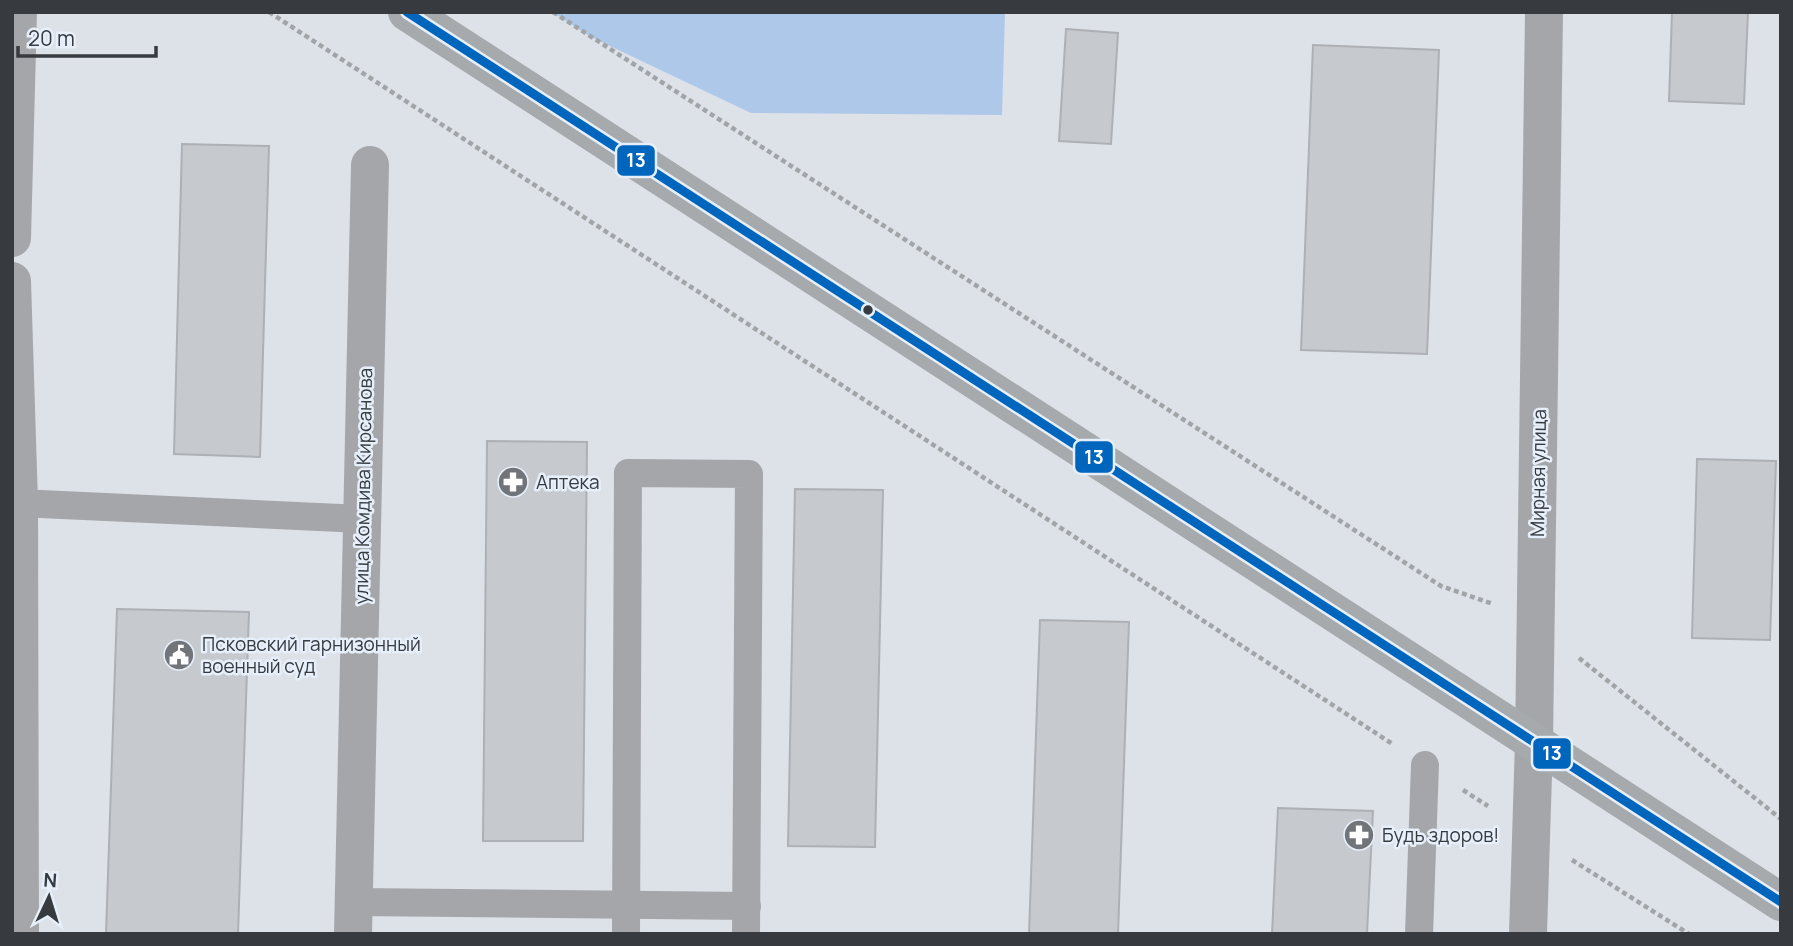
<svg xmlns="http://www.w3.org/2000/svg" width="1793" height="946" viewBox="0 0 1793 946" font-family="Manrope,sans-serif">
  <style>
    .green { fill: #aec8e9 }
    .building { fill: #c6cacf; stroke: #adb0b5; stroke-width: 2 }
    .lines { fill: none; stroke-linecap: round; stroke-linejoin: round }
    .path { stroke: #a2a5a7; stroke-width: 4.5; stroke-dasharray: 5 3.5; stroke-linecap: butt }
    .service { stroke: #a5a6a9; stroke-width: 28 }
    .minor { stroke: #a5a6a9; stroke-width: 38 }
    .primary { stroke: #a6aaad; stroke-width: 38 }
    .bus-1-casing { stroke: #e6effa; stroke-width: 14 }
    .bus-1 { stroke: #0065bd; stroke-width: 9 }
    .bus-dot { fill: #373b3f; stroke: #e6effa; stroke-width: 2.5 }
    .labels { text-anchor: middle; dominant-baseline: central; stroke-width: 5; stroke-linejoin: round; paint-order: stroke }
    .street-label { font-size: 19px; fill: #373b3f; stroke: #e6effa }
    .poi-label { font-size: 19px; fill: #373b3f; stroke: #e6effa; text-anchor: start }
    .line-badge { stroke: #e6effa; stroke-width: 2.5 }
    .badge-label { font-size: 19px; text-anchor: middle; font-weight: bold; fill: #fff }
  </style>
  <rect width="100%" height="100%" fill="#dde2e8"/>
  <path class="green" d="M552,12H1005L1002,115L751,113L591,37Z"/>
  <g class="building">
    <path d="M1672,12H1748L1744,104L1669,101Z"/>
    <path d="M1066,29L1118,33L1111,144L1059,141Z"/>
    <path d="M1313,45L1439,50L1427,354L1301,350Z"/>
    <path d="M182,144L269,146L260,457L174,454Z"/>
    <path d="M487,441L587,442L583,841H483Z"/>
    <path d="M1697,459L1776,461L1770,640L1692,638Z"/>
    <path d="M795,489L883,490L875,847L788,846Z"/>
    <path d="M117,609L249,612L238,934H106Z"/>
    <path d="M1040,620L1129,622L1118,934H1029Z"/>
    <path d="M1278,808L1373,811L1367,934H1272Z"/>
  </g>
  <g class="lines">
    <g class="path">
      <path d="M269,12L1394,745"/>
      <path d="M553,12L1441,586L1493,604"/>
      <path d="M1579,658L1781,819"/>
      <path d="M1463,790L1488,806"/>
      <path d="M1572,860L1689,934"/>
    </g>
    <g class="service">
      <path d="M19,503L362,519"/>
      <path d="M354,902L747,906"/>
      <path d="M626,934L628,473L749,474L746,934"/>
      <path d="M1419,934L1425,765"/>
    </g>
    <g class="minor">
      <path d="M12,238L18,12"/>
      <path d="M12,281L19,503L20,934"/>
      <path d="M353,934L370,165"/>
      <path d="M1528,934L1534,742L1544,12"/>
    </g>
    <path class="primary" d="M407,12L1781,902"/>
    <g class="bus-1-casing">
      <path id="bus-1" d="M407,12L1781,902"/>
    </g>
    <use href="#bus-1" class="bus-1"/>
  </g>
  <defs>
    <g id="pharmacy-disc" transform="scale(1.575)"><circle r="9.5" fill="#71757a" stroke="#e6effa"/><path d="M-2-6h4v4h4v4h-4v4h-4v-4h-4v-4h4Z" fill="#fff"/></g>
    <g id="civic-disc" transform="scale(1.575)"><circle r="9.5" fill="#71757a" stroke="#e6effa"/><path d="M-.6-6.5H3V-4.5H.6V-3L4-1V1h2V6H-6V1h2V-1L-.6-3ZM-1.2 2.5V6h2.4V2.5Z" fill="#fff"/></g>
  </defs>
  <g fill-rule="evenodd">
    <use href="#pharmacy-disc" x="513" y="482"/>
    <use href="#civic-disc" x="179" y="655"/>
    <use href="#pharmacy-disc" x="1359" y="835"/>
  </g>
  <circle class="bus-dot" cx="868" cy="310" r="6"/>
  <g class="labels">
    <g class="street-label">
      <text transform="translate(1538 473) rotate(-89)">Мирная улица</text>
      <text transform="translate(363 486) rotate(-89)">улица Комдива Кирсанова</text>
    </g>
    <g class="poi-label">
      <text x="536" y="482">Аптека</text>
      <text x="202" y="644">Псковский гарнизонный<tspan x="202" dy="22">военный суд</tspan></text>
      <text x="1382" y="835">Будь здоров!</text>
    </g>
  </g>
  <g class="line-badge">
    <rect x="616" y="144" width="40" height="33" rx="7" fill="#0065bd"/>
    <rect x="1074" y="440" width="40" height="34" rx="7" fill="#0065bd"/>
    <rect x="1532" y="737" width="40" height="33" rx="7" fill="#0065bd"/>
  </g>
  <g class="badge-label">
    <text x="636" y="167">13</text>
    <text x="1094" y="464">13</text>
    <text x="1552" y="760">13</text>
  </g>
  <rect width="1793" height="946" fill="none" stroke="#373b3f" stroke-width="28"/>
  <g transform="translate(49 897) rotate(4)" stroke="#e6effa" stroke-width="5" paint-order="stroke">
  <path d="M0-5L12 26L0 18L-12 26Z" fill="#373b3f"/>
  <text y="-10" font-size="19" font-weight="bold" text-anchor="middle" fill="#373b3f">N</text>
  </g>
  <path d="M18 46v10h138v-10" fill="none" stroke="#373b3f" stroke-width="3.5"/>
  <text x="28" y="46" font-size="21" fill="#373b3f" stroke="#e6effa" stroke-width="5" paint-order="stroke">20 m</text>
</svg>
